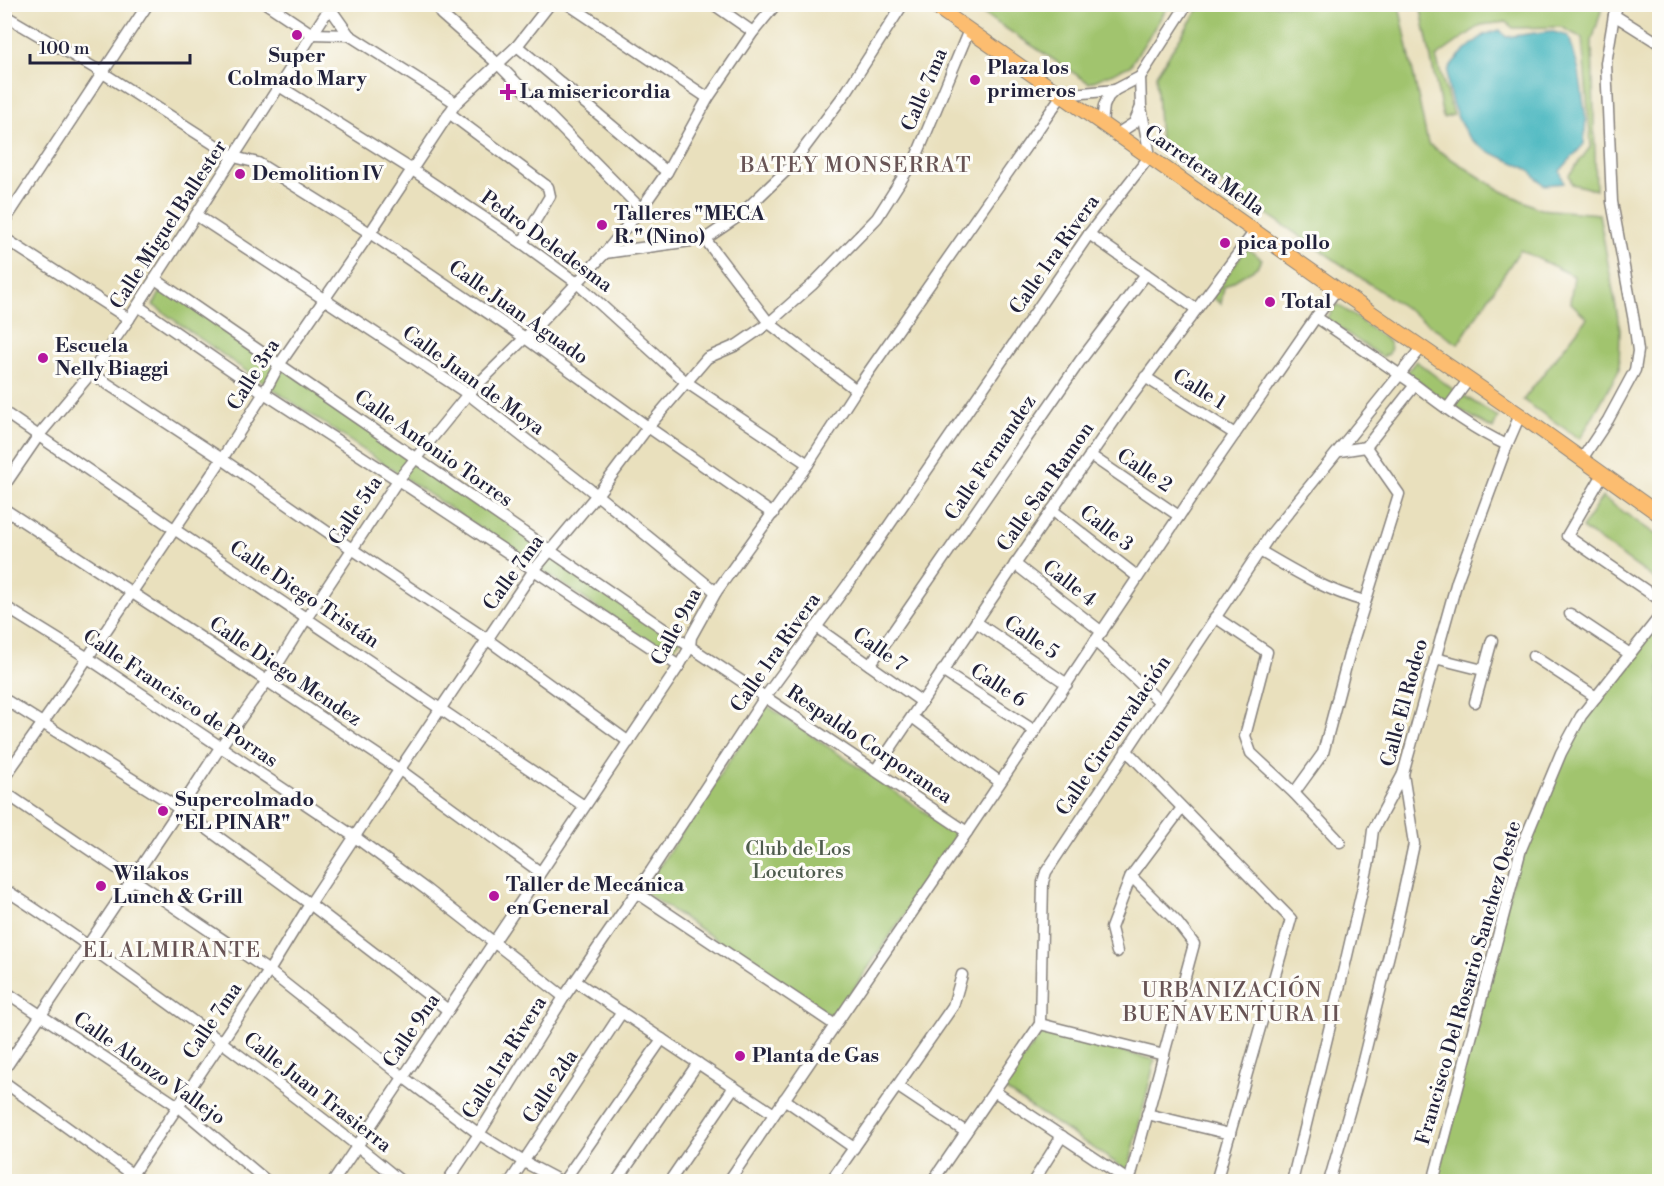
<svg xmlns="http://www.w3.org/2000/svg" width="1664" height="1186" viewBox="0 0 1664 1186" font-family="'Libre Bodoni',serif">
  <style>
    .green { fill: #a1c46e; stroke: #627354; stroke-width: 1.5 }
    .water { fill: #48b7c0; stroke: #356c7e; stroke-width: 1.5 }
    .lines { fill: none; stroke-linecap: round; stroke-linejoin: round }
    .minor-casing { stroke: #86817c; stroke-width: 13 }
    .major-casing { stroke: #86817c; stroke-width: 16 }
    .minor { stroke: #fff; stroke-width: 10 }
    .major { stroke: #fcbd6f; stroke-width: 14 }
    .poi-dot { fill: #b5179e; stroke: #fdfcf7; stroke-width: 2 }
    .labels { text-anchor: middle; dominant-baseline: central; stroke-width: 6; stroke-linejoin: round; paint-order: stroke }
    .poi-label { font-size: 20px; font-weight: bold; fill: #22223b; stroke: #fdfcf7; text-anchor: start }
    .street-label { font-size: 20px; fill: #22223b; stroke: #fdfcf7 }
    .park-label { font-size: 20px; fill: #4e5b4d; stroke: #fdfcf7 }
    .neighbourhood-label { font-size: 21px; letter-spacing: 1.5px; fill: #685455; stroke: #fdfcf7 }
  </style>
  <rect width="100%" height="100%" fill="#fdfcf7"/>
  <filter id="ink" filterUnits="userSpaceOnUse"><feTurbulence type="fractalNoise" baseFrequency=".0167" numOctaves="2"/><feDisplacementMap in="SourceGraphic" scale="12" xChannelSelector="R" yChannelSelector="G"/><feConvolveMatrix kernelMatrix="1 2 1 2 8 2 1 2 1" color-interpolation-filters="sRGB"/></filter>
  <filter id="wash" filterUnits="userSpaceOnUse"><feTurbulence type="fractalNoise" baseFrequency=".008" numOctaves="4" result="noise"/><feDisplacementMap in="SourceGraphic" scale="24" xChannelSelector="R" yChannelSelector="G"/><feGaussianBlur stdDeviation="1.35" result="paint"/><feColorMatrix in="noise" values="0 0 0 0 0 0 0 0 0 0 0 0 0 0 0 0 0 1.4 0 .05"/><feComposite in="paint" operator="in"/></filter>
  <g filter="url(#wash)">
    <rect width="100%" height="100%" fill="#e9e0bd"/>
    <g class="green">
      <path d="M970,5H1169L1130,66L1089,83Z"/>
      <path d="M1201,5H1399L1428,144L1500,190L1540,209L1599,214L1620,329L1619,370L1580,439L1523,400L1587,318L1570,302L1574,276L1520,250L1458,344L1160,141L1156,75Z"/>
      <path d="M1420,5H1603L1592,41L1596,190L1572,184L1569,175L1591,146L1582,38L1561,27L1513,28L1506,22L1481,25L1436,57L1453,115L1443,118Z"/>
      <path d="M1246,248L1262,259L1257,267L1224,287L1221,304L1212,297Z"/>
      <path d="M164,286L680,640L668,655L243,369L153,305Z"/>
      <path d="M1337,304L1387,340C1391,345 1392,348 1389,354L1382,357L1326,319Z"/>
      <path d="M1416,361L1456,392L1448,403L1406,373Z"/>
      <path d="M1461,394L1498,417L1493,429L1453,406Z"/>
      <path d="M1602,497L1659,537V582L1582,528Z"/>
      <path d="M1659,616V1181L1433,1182L1521,849L1561,753Z"/>
      <path d="M766,705L959,835L834,1018L643,891Z"/>
      <path d="M1043,1031L1155,1060L1128,1171L1002,1088Z"/>
    </g>
    <path class="water" d="M1500,30L1506,37L1550,31L1569,36L1579,71L1586,119L1584,144L1560,171L1564,183L1544,185C1538,180 1533,173 1527,169C1509,158 1485,154 1470,138C1458,124 1445,90 1448,72C1449,63 1474,42 1483,36C1488,33 1495,32 1500,30Z"/>
  </g>
  <g filter="url(#ink)">
    <g class="lines">
      <g class="minor-casing">
        <g id="minor">
          <path d="M267,4L312,34L349,35"/>
          <path d="M568,4L708,98"/>
          <path d="M713,4L753,32"/>
          <path d="M330,8L349,35L456,103"/>
          <path d="M441,14L498,64L641,209"/>
          <path d="M4,15L103,73L234,157L258,163L370,233L525,338L648,427L773,514"/>
          <path d="M1614,15L1660,44"/>
          <path d="M517,46L667,172"/>
          <path d="M279,86L411,169L522,243L577,283L686,382L808,464"/>
          <path d="M449,113L548,187L550,196L522,243"/>
          <path d="M1102,123L1104,106L1108,97L1115,90L1140,77L1187,4"/>
          <path d="M1117,134L1134,123L1141,107"/>
          <path d="M196,215L468,394L597,495L716,592"/>
          <path d="M4,222L148,4"/>
          <path d="M1089,234L1196,309"/>
          <path d="M4,238L129,319"/>
          <path d="M705,239L769,323L856,390"/>
          <path d="M605,253L705,239L739,216L790,167L847,91L903,4"/>
          <path d="M155,279L680,640L967,832"/>
          <path d="M138,306L264,393L398,480L679,666"/>
          <path d="M1316,317L1415,385L1366,447L1340,451"/>
          <path d="M91,373L222,459L352,549L488,640L629,742"/>
          <path d="M1145,377L1235,434"/>
          <path d="M1415,385C1444,407 1474,430 1507,445"/>
          <path d="M1447,409L1469,379"/>
          <path d="M4,412L174,529L584,806"/>
          <path d="M1090,455L1179,516"/>
          <path d="M1582,459L1608,420L1635,370L1638,351L1634,321L1612,202L1606,63L1614,15L1618,4"/>
          <path d="M1605,475L1599,481L1567,536L1660,600"/>
          <path d="M4,486L39,435L91,373L129,319L332,4"/>
          <path d="M4,509L267,681L400,770L540,872"/>
          <path d="M1052,510L1138,577"/>
          <path d="M1260,551C1294,571 1327,591 1365,601"/>
          <path d="M1015,564L1102,632"/>
          <path d="M4,606L88,658L355,837L427,890L564,997"/>
          <path d="M1570,614L1630,654"/>
          <path d="M1215,617L1267,652L1245,736L1251,753L1294,793L1340,842"/>
          <path d="M976,622L1067,684"/>
          <path d="M816,627L922,702"/>
          <path d="M1095,641L1159,701"/>
          <path d="M1533,656L1596,697"/>
          <path d="M1435,658L1483,670"/>
          <path d="M870,665L1080,361L1146,274"/>
          <path d="M942,671L1035,731"/>
          <path d="M4,699L180,809L310,904L448,1010"/>
          <path d="M1475,702L1492,640"/>
          <path d="M912,717L1000,782"/>
          <path d="M1126,750L1291,919L1216,1182"/>
          <path d="M875,771L1037,532L1128,401L1255,231"/>
          <path d="M4,778L63,694L222,459L264,393L279,365L370,233L456,103L517,46L550,4"/>
          <path d="M4,792L269,971L403,1077L479,1134L524,1162L562,1182"/>
          <path d="M1294,793L1323,753L1350,651L1399,494L1366,447"/>
          <path d="M4,889C52,919 97,952 143,985C231,1048 318,1113 402,1182"/>
          <path d="M636,892L835,1025"/>
          <path d="M1117,952L1111,928L1131,876L1182,808"/>
          <path d="M575,981L774,1114"/>
          <path d="M4,991L178,1106L268,1182"/>
          <path d="M1040,1024L1164,1055"/>
          <path d="M4,1070L189,795L221,746L267,681L306,619L398,480L468,394L536,327L577,283L605,253L641,209L667,172L708,98L753,32L776,4"/>
          <path d="M4,1082L143,1182"/>
          <path d="M897,1086L966,1132"/>
          <path d="M994,1091L1129,1181"/>
          <path d="M784,1099L854,1148"/>
          <path d="M1147,1114L1230,1134"/>
          <path d="M4,1180L7,1182"/>
          <path d="M127,1182L269,971L310,904L377,803L534,570L600,491L648,427L707,358L737,345L769,323L812,285L877,218L917,155L969,30"/>
          <path d="M333,1182L679,666L690,647L691,637L716,592L808,464L856,390L1062,95L1115,90"/>
          <path d="M447,1182L479,1134L564,997L651,871L765,697L859,569L1089,234L1150,156L1141,107L1140,77"/>
          <path d="M510,1182L622,1012"/>
          <path d="M563,1182L662,1039"/>
          <path d="M616,1182L698,1063"/>
          <path d="M669,1182L734,1087"/>
          <path d="M728,1182L967,832L1208,473L1316,317L1337,289"/>
          <path d="M830,1182L953,1006L962,975"/>
          <path d="M932,1182L1040,1024L1043,882L1046,872L1271,534L1422,347"/>
          <path d="M1033,1182L1062,1136"/>
          <path d="M1129,1182L1194,944L1176,921L1131,876"/>
          <path d="M1292,1182L1346,960L1369,861L1373,830L1403,774"/>
          <path d="M1329,1182L1358,1081L1397,922L1414,844L1403,774L1457,581L1507,445L1520,415"/>
          <path d="M1433,1182L1521,849L1561,753L1581,716L1660,616"/>
        </g>
      </g>
      <g class="major-casing">
        <path id="major" d="M932,4L1337,289L1520,415L1660,515"/>
      </g>
      <use href="#minor" class="minor"/>
      <use href="#major" class="major"/>
    </g>
  </g>
  <g class="poi-dot">
    <circle cx="297" cy="35" r="6"/>
    <circle cx="975" cy="80" r="6"/>
    <path d="M505 83h6v6h6v6h-6v6h-6v-6h-6v-6h6z"/>
    <circle cx="240" cy="174" r="6"/>
    <circle cx="602" cy="225" r="6"/>
    <circle cx="1225" cy="243" r="6"/>
    <circle cx="1270" cy="302" r="6"/>
    <circle cx="43" cy="358" r="6"/>
    <circle cx="163" cy="811" r="6"/>
    <circle cx="101" cy="886" r="6"/>
    <circle cx="494" cy="896" r="6"/>
    <circle cx="740" cy="1056" r="6"/>
  </g>
  <g class="labels">
    <g class="poi-label">
      <text x="297" y="56" text-anchor="middle">Super<tspan x="297" dy="23">Colmado Mary</tspan></text>
      <text x="987" y="68">Plaza los<tspan x="987" dy="23">primeros</tspan></text>
      <text x="520" y="92">La misericordia</text>
      <text x="252" y="174">Demolition IV</text>
      <text x="614" y="214">Talleres "MECA<tspan x="614" dy="23">R." (Nino)</tspan></text>
      <text x="1237" y="243">pica pollo</text>
      <text x="1282" y="302">Total</text>
      <text x="55" y="346">Escuela<tspan x="55" dy="23">Nelly Biaggi</tspan></text>
      <text x="175" y="800">Supercolmado<tspan x="175" dy="23">"EL PINAR"</tspan></text>
      <text x="113" y="874">Wilakos<tspan x="113" dy="23">Lunch &amp; Grill</tspan></text>
      <text x="506" y="885">Taller de Mecánica<tspan x="506" dy="23">en General</tspan></text>
      <text x="752" y="1056">Planta de Gas</text>
    </g>
    <g class="street-label">
      <text transform="translate(925 90) rotate(-67)">Calle 7ma</text>
      <text transform="translate(1204 171) rotate(35)">Carretera Mella</text>
      <text transform="translate(169 225) rotate(-57)">Calle Miguel Ballester</text>
      <text transform="translate(546 242) rotate(36)">Pedro Deledesma</text>
      <text transform="translate(1055 255) rotate(-55)">Calle 1ra Rivera</text>
      <text transform="translate(518 313) rotate(35)">Calle Juan Aguado</text>
      <text transform="translate(254 375) rotate(-58)">Calle 3ra</text>
      <text transform="translate(473 381) rotate(36)">Calle Juan de Moya</text>
      <text transform="translate(1199 390) rotate(32)">Calle 1</text>
      <text transform="translate(433 449) rotate(35)">Calle Antonio Torres</text>
      <text transform="translate(991 458) rotate(-56)">Calle Fernandez</text>
      <text transform="translate(1144 471) rotate(34)">Calle 2</text>
      <text transform="translate(1046 487) rotate(-55)">Calle San Ramon</text>
      <text transform="translate(356 511) rotate(-56)">Calle 5ta</text>
      <text transform="translate(1106 529) rotate(38)">Calle 3</text>
      <text transform="translate(514 573) rotate(-54)">Calle 7ma</text>
      <text transform="translate(1069 584) rotate(38)">Calle 4</text>
      <text transform="translate(304 595) rotate(34)">Calle Diego Tristán</text>
      <text transform="translate(677 627) rotate(-62)">Calle 9na</text>
      <text transform="translate(1031 638) rotate(34)">Calle 5</text>
      <text transform="translate(879 650) rotate(35)">Calle 7</text>
      <text transform="translate(776 653) rotate(-55)">Calle 1ra Rivera</text>
      <text transform="translate(285 672) rotate(34)">Calle Diego Mendez</text>
      <text transform="translate(998 686) rotate(33)">Calle 6</text>
      <text transform="translate(180 699) rotate(34)">Calle Francisco de Porras</text>
      <text transform="translate(1405 703) rotate(-75)">Calle El Rodeo</text>
      <text transform="translate(1114 736) rotate(-56)">Calle Circunvalación</text>
      <text transform="translate(869 745) rotate(34)">Respaldo Corporanea</text>
      <text transform="translate(1469 983) rotate(-74)">Francisco Del Rosario Sanchez Oeste</text>
      <text transform="translate(213 1021) rotate(-56)">Calle 7ma</text>
      <text transform="translate(412 1031) rotate(-56)">Calle 9na</text>
      <text transform="translate(505 1058) rotate(-58)">Calle 1ra Rivera</text>
      <text transform="translate(149 1069) rotate(35)">Calle Alonzo Vallejo</text>
      <text transform="translate(551 1087) rotate(-57)">Calle 2da</text>
      <text transform="translate(317 1093) rotate(38)">Calle Juan Trasierra</text>
    </g>
    <g class="park-label">
      <text x="798" y="849">Club de Los<tspan x="798" dy="23">Locutores</tspan></text>
    </g>
    <g class="neighbourhood-label">
      <text x="856" y="166">BATEY MONSERRAT</text>
      <text x="172" y="951">EL ALMIRANTE</text>
      <text x="1232" y="991">URBANIZACIÓN<tspan x="1232" dy="24">BUENAVENTURA II</tspan></text>
    </g>
  </g>
  <rect width="1664" height="1186" fill="none" stroke="#fdfcf7" stroke-width="24"/>
  <path d="M30 54v9h160v-9" fill="none" stroke="#22223b" stroke-width="3"/>
  <text x="39" y="54" font-size="18" fill="#22223b" stroke="#fdfcf7" stroke-width="4.5" paint-order="stroke">100 m</text>
</svg>
